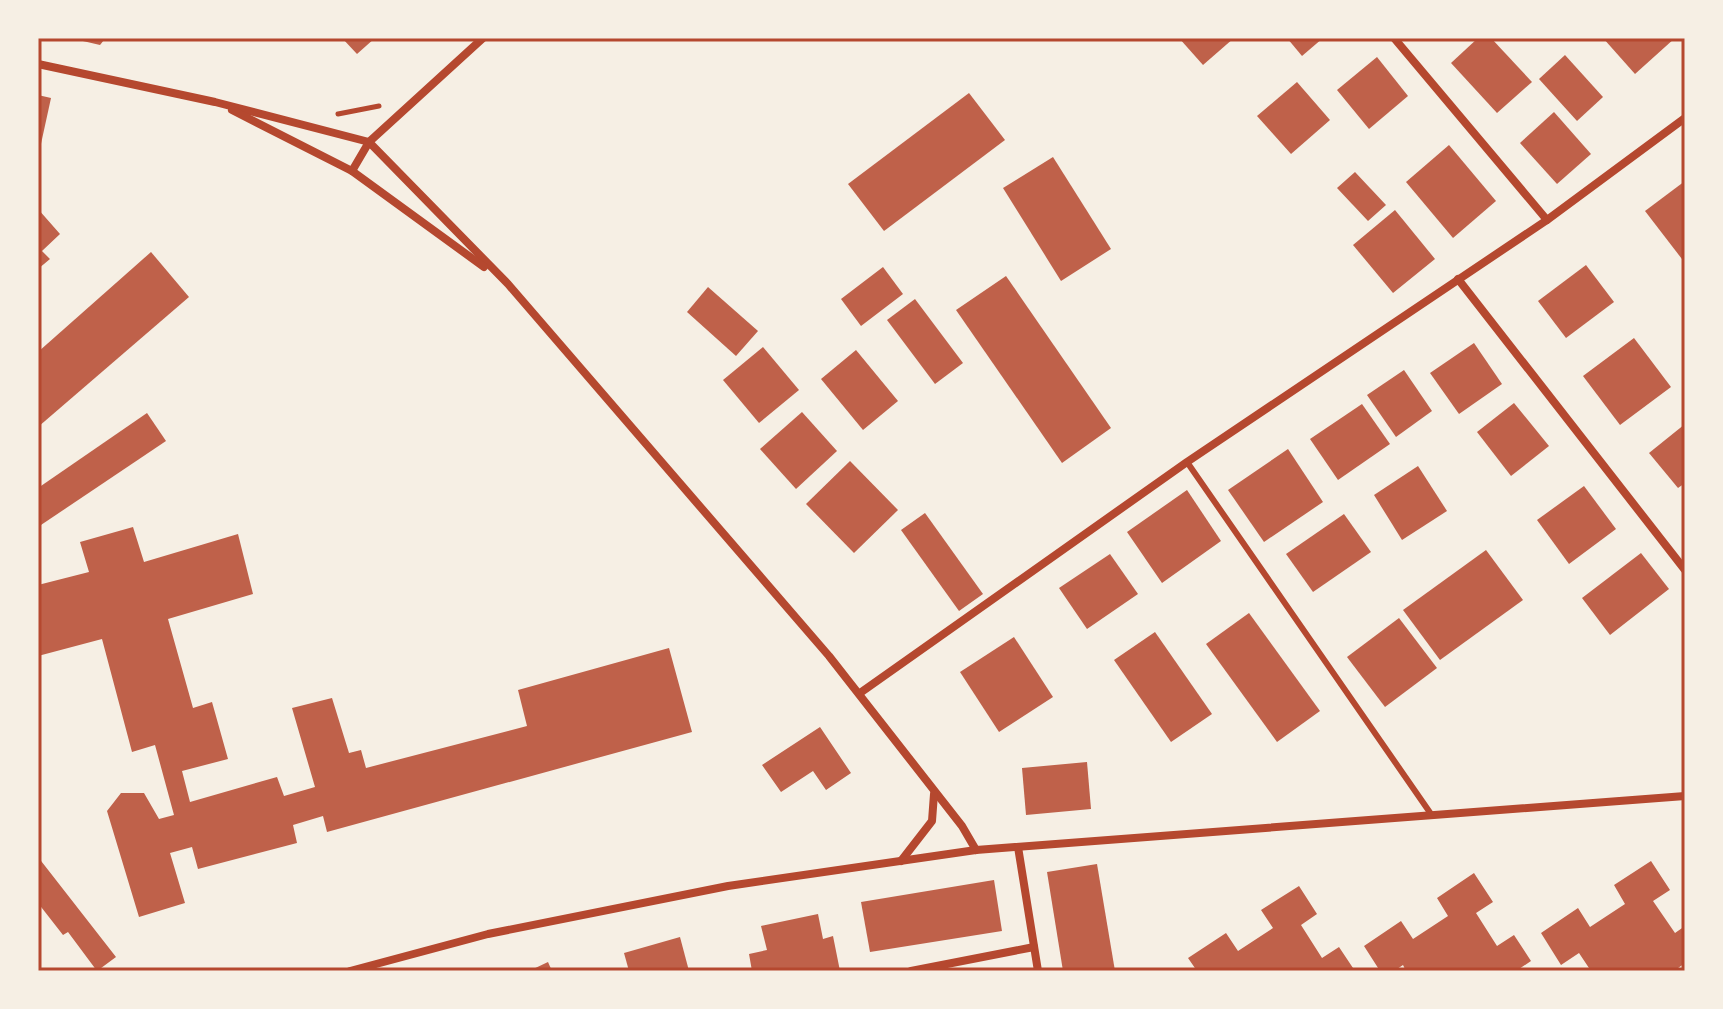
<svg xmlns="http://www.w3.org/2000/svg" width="1723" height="1009" viewBox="0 0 1723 1009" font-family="Georgia,serif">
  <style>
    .building { fill: #bf614a }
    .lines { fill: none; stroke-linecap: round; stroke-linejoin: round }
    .path { stroke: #b5482f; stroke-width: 5 }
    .service { stroke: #b5482f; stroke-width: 6 }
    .minor { stroke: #b5482f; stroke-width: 8 }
    .neatline { fill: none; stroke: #b5482f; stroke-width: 3 }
  </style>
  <rect width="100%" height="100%" fill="#f6efe4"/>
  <g class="building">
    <path d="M70,38H101L104,40L100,45Z"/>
    <path d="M342,38H375L357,54Z"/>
    <path d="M1179,38H1234L1203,65Z"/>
    <path d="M1287,38H1323L1302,56Z"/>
    <path d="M1478,38H1491L1532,82L1497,113L1451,63Z"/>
    <path d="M1603,38H1675L1635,74Z"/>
    <path d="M1565,55L1603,97L1577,121L1539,79Z"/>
    <path d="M1377,57L1408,96L1369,129L1337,90Z"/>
    <path d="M1297,82L1330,120L1291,154L1257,116Z"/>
    <path d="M969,93L1005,140L884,231L848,184Z"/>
    <path d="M38,95L51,98L39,153H38Z"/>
    <path d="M1554,112L1591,154L1557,184L1520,143Z"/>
    <path d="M1449,145L1496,201L1453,238L1406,182Z"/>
    <path d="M1053,157L1111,249L1061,281L1003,188Z"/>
    <path d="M1355,172L1386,205L1368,221L1337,188Z"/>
    <path d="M1685,181V263L1645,211Z"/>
    <path d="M38,209L60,234L42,251L50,259L38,269Z"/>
    <path d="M1395,210L1435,259L1393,293L1353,245Z"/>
    <path d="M151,252L189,297L38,427V352Z"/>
    <path d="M1586,265L1614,302L1566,338L1538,301Z"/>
    <path d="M883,267L903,294L861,326L841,299Z"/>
    <path d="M1006,276L1111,428L1062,463L956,310Z"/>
    <path d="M708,287L758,331L736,356L687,312Z"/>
    <path d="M915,299L963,363L935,384L887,320Z"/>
    <path d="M1634,338L1671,387L1620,425L1583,376Z"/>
    <path d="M1474,343L1502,384L1459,414L1430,373Z"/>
    <path d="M763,347L799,390L759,423L723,380Z"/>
    <path d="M856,350L898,401L863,430L821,379Z"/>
    <path d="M1404,370L1432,411L1396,437L1367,395Z"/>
    <path d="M1514,403L1549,446L1511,476L1477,432Z"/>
    <path d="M1362,404L1390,444L1338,480L1310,439Z"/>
    <path d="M802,412L837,451L796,489L760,449Z"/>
    <path d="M147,413L166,441L38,527V488Z"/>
    <path d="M1685,424V483L1678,488L1649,453Z"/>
    <path d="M1288,449L1323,502L1264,542L1228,490Z"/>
    <path d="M850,461L898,510L854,553L806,504Z"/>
    <path d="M1418,466L1447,511L1402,540L1374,495Z"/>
    <path d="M1584,486L1616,529L1569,564L1537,520Z"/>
    <path d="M1187,490L1221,541L1162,583L1127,532Z"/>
    <path d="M925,513L983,594L959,611L901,530Z"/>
    <path d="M1344,514L1371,552L1313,592L1286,554Z"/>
    <path d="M133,527L144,562L238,534L253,594L168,619L193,708L212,702L228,759L182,771L190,802L277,777L284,796L315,787L292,708L332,698L349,753L361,750L366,768L527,726L518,690L669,648L692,732L327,832L323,816L293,825L297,843L198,869L192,847L170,853L185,903L139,917L107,811L121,793H144L159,819L174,815L155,745L132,752L102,639L38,656V585L89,572L80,542Z"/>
    <path d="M1486,550L1523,600L1440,660L1403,610Z"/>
    <path d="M1641,553L1669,589L1610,635L1582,598Z"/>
    <path d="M1110,554L1138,594L1087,629L1059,588Z"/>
    <path d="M1249,613L1320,711L1277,742L1206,644Z"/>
    <path d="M1399,618L1437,668L1385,707L1347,657Z"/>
    <path d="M1155,632L1212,714L1171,742L1114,660Z"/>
    <path d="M1014,637L1053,697L999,732L960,672Z"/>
    <path d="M820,727L851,773L826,790L813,771L781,792L762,765Z"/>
    <path d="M1087,762L1091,809L1026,815L1022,768Z"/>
    <path d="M38,857L116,957L97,971L68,932L63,935L38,903Z"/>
    <path d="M1651,861L1670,890L1653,901L1675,933L1685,926V963L1674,971H1591L1579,953L1561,965L1541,933L1578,908L1590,927L1625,904L1614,885Z"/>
    <path d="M1097,864L1115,971H1063L1047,872Z"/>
    <path d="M1474,873L1493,902L1476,913L1497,946L1514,935L1531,961L1516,971H1406L1403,965L1394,971H1380L1364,946L1401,921L1413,939L1448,916L1437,898Z"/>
    <path d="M994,880L1002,931L870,952L861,902Z"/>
    <path d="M1299,886L1317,914L1301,925L1322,958L1339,947L1355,971H1197L1188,958L1226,933L1238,951L1273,928L1261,910Z"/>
    <path d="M818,914L823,939L833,936L840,971H752L749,954L767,950L761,926Z"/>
    <path d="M680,937L689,971H629L624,953Z"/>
    <path d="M548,962L552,971H529Z"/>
  </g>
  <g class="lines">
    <path class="path" d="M338,114L379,106"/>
    <path class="service" d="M1187,462L1431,814"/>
    <g class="minor">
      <path d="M1394,38L1547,220"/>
      <path d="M38,64L215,102L369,142L508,284L829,656L962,826L976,850"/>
      <path d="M232,110L352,171L484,267"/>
      <path d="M352,171L369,142L483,38"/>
      <path d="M1458,279L1685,570"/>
      <path d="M860,693L1187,462L1547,220L1685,118"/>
      <path d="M1018,847L1038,971"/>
      <path d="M901,861L932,821L934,794"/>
      <path d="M350,971L488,934L728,886L976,850L1685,796"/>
      <path d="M911,971L1034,947"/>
    </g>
  </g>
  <rect width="1723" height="1009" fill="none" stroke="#f6efe4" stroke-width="80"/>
  <rect x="40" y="40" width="1643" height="929" class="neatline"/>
</svg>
